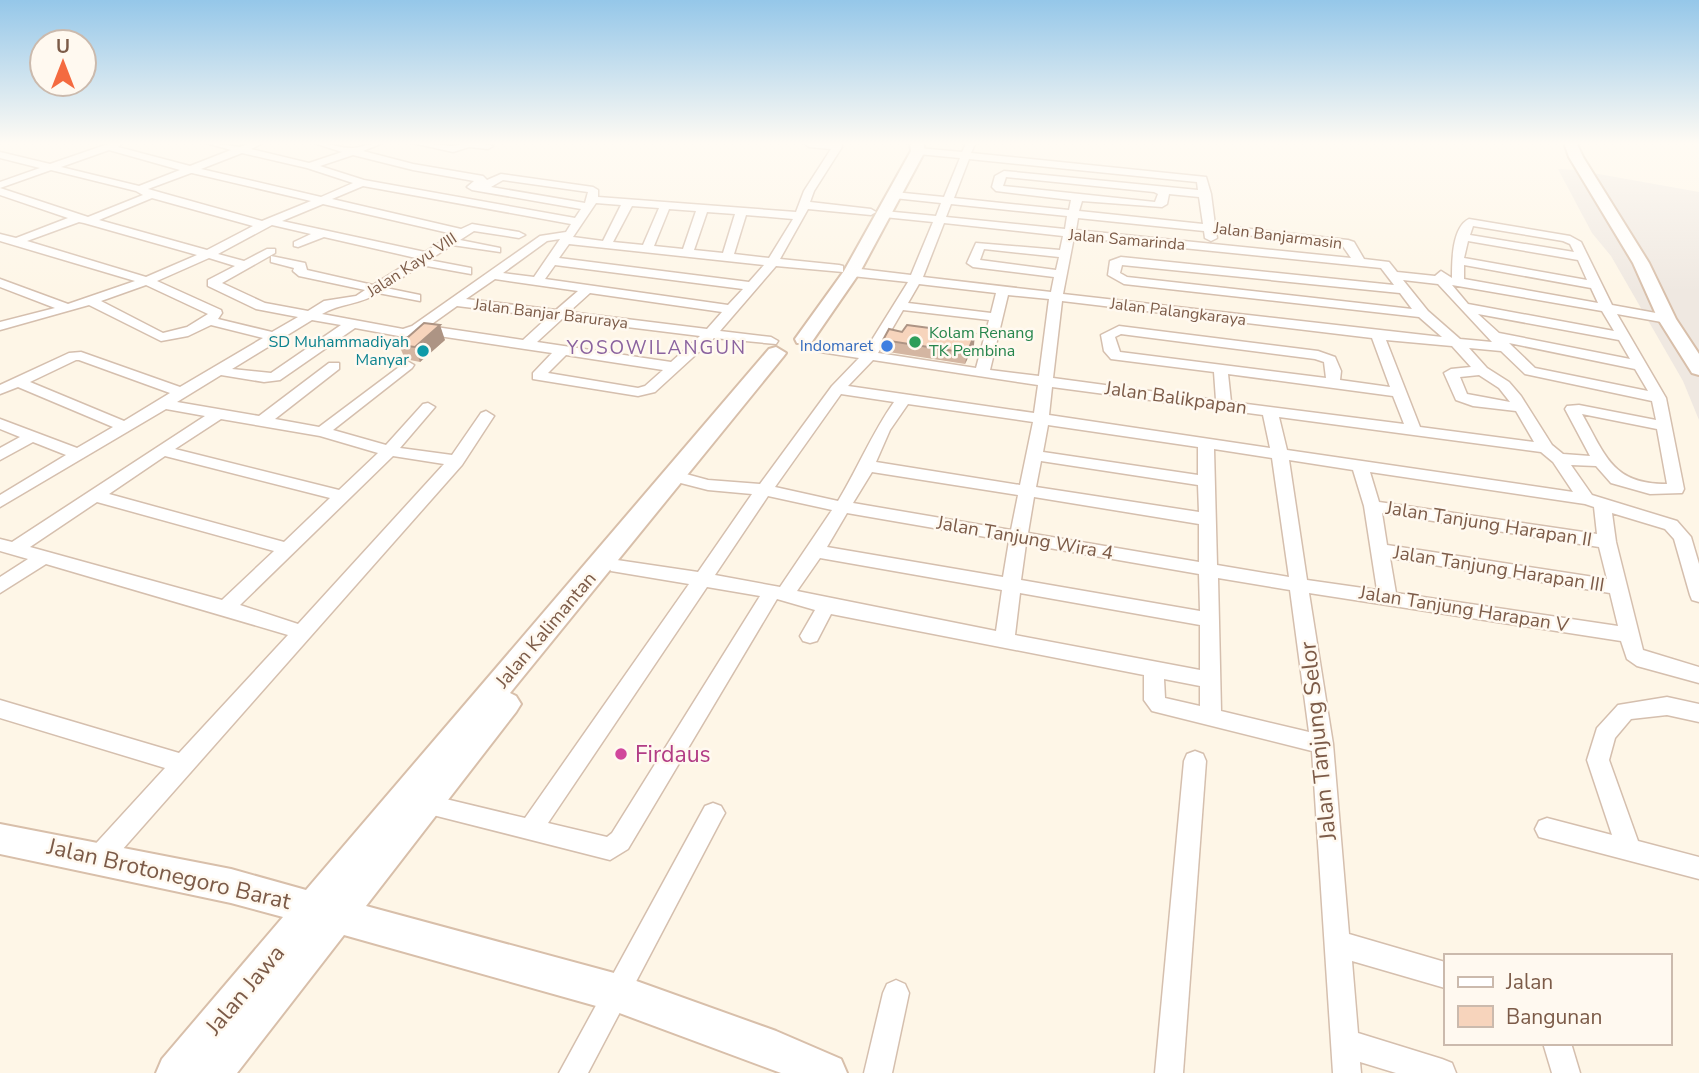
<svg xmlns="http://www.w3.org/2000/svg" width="1699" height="1073" viewBox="0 0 1699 1073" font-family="'Nunito Sans',sans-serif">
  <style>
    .industrial { fill: #efe8e1 }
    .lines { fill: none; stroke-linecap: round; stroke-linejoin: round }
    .minor-casing { stroke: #d5bfae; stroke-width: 3 }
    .secondary-casing { stroke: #d8bfaa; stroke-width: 4 }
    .minor { fill: #fff; fill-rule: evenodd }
    .secondary { fill: #fff; fill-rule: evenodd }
    .wall { fill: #d4b6a2 }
    .shaded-wall { fill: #ad9484 }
    .building { fill: #f7d4bc; stroke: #ad9484; stroke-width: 2 }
    .leisure-dot { fill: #2e9e5b; stroke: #fff9f0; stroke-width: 2.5 }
    .shop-dot { fill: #3f7fe0; stroke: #fff9f0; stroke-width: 2.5 }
    .culture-dot { fill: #0f9aa8; stroke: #fff9f0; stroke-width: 2.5 }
    .hotel-dot { fill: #d1479c; stroke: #fff9f0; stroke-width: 2.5 }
    .labels { text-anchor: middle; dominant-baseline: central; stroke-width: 5; stroke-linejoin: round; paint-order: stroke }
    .far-street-label { font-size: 16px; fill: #7c5b48; stroke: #fff9f0 }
    .far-leisure-label { font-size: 16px; fill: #27864d; stroke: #fff9f0; text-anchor: start }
    .far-culture-label { font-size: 16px; fill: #0d838f; stroke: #fff9f0; text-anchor: end }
    .far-shop-label { font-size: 16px; fill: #366cbe; stroke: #fff9f0; text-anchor: end }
    .far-quarter-label { font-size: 19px; letter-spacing: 2px; fill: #8b639f; stroke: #fff9f0 }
    .street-label { font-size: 19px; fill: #7c5b48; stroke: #fff9f0 }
    .near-street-label { font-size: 23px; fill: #7c5b48; stroke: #fff9f0 }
    .near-hotel-label { font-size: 23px; fill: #b23c85; stroke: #fff9f0; text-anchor: start }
  </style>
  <rect width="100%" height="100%" fill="#fef6e7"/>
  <path class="industrial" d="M1558,169L1576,170L1699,192V420L1683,381L1611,256L1592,233Z"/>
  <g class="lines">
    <g class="minor-casing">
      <g id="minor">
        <path d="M114,142H123L118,147L190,166L231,150L203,142L240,147L253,142H265L251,149L309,163L342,152L311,142C325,142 338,148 351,148C362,148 373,142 385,142L363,151L413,164L483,176L487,180L501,174L593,187L598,190V197L796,212L804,191L831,149L809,147L803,142H841L842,147L814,191L810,202L871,209L876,212L871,215L808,209L780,259L839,265L843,266V272L776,266L720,331L771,337L778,341L776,344L714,338L655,392L638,396L533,379V373L552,353L419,333L404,337L355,328L280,380L264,382L221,375L177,402L259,416L329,363H339V369L275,419L319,427L407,361L414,365L412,368L333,430L386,445L423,404L428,403L435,407L400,448L452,455L481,413L486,411L494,416L462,465L107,867L98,870L89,867L86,859L89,851L165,768L0,718V700L179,753L288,635L46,564L0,593V577L28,559L0,551V539L12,542L205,416L166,409L0,507V495L66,455L33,442L0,460V448L20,437L0,429V419L77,448L113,427L18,387L0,394V385L69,353L81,352L180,387L263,338L211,325L188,336L161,341L89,305L0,330V322L55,308L0,287V279L68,304L135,281L0,241V234L16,238L68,218L0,195V182L40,168L0,158V152L50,164ZM109,150L180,170L139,186L61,167ZM242,153L307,168L353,183L321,197L201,169ZM353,155L413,170L474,181L467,187L472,190L581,209L575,218L364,180L320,166ZM51,170L136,191L143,195L88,217L0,188ZM191,173H192L311,201L262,221L148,189ZM503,180L588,192L585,203L491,187ZM363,186L571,224L566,232L540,236L412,326L403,329L322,314C340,303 360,305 378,293L420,301V295L386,288L421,265L471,274V268L429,260L452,245L500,252V248L460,240L474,231L519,238L525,235L519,232L472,224L461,229L332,199ZM152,198L253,226L207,250L99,220ZM596,203L621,205L603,241L573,237ZM323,204L453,234L425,252L282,221ZM632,206L659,208L643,245L613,242ZM669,209L696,211L683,249L654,246ZM707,212L735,214L723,253L694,250ZM746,215L793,219L769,258L734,254ZM79,222L84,223L197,255L146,277L27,241ZM272,225L311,234L294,242V246L298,247L324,237L416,258L373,285L307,270L305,263L271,256V262L294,268L293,271L299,276L365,290L356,296L324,301L308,311L265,303L222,283L275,253V249H267L244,261L218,254ZM560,239L534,277L503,273L547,241ZM569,244L764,265L749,282L559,258ZM209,258L235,266L208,280V286L256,309L298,317L272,332L218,319L222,313L221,310L157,281ZM555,265L743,289L728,305L545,279ZM495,279L578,291L556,310L466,299ZM146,285L208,314L187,327L163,333L101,301ZM590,293L722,312L707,329L569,312ZM457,306L548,317L523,340L429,326ZM562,319L700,336L671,362L537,342ZM312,320L341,325L271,373L232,369ZM566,355L663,370L645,386L638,388L548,373ZM76,360H79L170,393L124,421L30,382ZM221,419L320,436L378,453L339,490L175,449ZM165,456L330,498L284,542L109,494ZM393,456L444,464L298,624L240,605ZM97,502L274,551L222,600L30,547Z"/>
        <path d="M408,142L452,146L473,142L493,146L488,149L469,147L453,152Z"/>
        <path d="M967,142H976L971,153L1206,177L1211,194L1215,225L1348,240L1354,242L1364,259L1389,262L1397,272L1435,276L1441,271L1452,278C1452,261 1452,227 1469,219L1570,236L1581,242L1612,305L1667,315L1674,319L1667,323L1617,314L1666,398L1684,489L1682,493L1650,494L1611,483L1596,466L1571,465L1592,495L1677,521L1691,537L1699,564V602L1692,600L1690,595L1674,539L1665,529L1612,513L1616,542L1643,650L1699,667V683L1637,666L1627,659L1621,641L1309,593L1333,744L1349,934L1445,962V988L1352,961L1358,1033L1442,1059L1452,1063L1456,1073H1396L1360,1062L1361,1073H1333L1312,751L1152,711L1144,700V675L831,614L817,641L810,643L803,641L800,636L815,610L777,599L628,849L610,860L417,811L414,804L417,797L425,794L525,818L689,584L611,571L608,566L611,561L617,560L698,572L752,494L708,490L669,480L667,476L675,471L708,480L760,484L832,386L859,358L801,349V343L865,351L908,282L852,276L846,272L852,268L911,275L933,222L884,217L879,214L884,211L936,216L941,203L894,198L889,195L894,192L944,197L960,158L918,154L913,151L918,148L962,152ZM969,159L1197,182L1198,190L1004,171L995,176L992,187L996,191L1071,200L1069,210L954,198ZM1006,177L1154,192L1158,194L1155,202L1003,186ZM1169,194L1199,197L1203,224L1079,211L1082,201L1162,207L1167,204ZM951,204L1067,216L1065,229L946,217ZM1078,218L1204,231L1205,238L1211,241L1217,238L1216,232L1342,245L1351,258L1076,230ZM944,223L1063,236L1060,250L976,243L967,263L973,267L1054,277L1051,292L923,277ZM1473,226L1563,241L1570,244L1574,252L1470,235ZM1074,237L1381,268L1394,285L1121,257L1110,261L1108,275L1124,284L1419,317L1442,337L1063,294ZM1468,241L1578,260L1587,280L1464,258ZM984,249L1059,257L1056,270L980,260ZM1122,265L1400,293L1412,309L1127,277L1120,273ZM1464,265L1591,288L1598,303L1464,279ZM1403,280L1438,284L1492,342L1460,339L1428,311ZM919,284L996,293L991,313L908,303ZM1452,285L1602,311L1614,331L1468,304ZM1008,295L1049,299L1039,376L990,370ZM1062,301L1372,338L1390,387L1340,380L1341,371L1335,357L1318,351L1119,326L1101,335L1104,351L1111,359L1214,372L1216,400L1053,378ZM903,310L989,320L976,368L878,353ZM1478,314L1619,340L1630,359L1499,333ZM1121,334L1315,359L1324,362L1326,378L1120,352L1115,337ZM1386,340L1452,346L1471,367L1451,369L1444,373L1456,400L1473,406L1516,411L1534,442L1420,427ZM1509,343L1635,369L1648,391L1535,368ZM1469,348L1501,351L1525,374L1652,401L1656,420L1579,405L1567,406L1565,409L1590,456L1563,454L1552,445L1521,396L1509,382L1487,368ZM873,360L1038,385L1034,413L848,386ZM1228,374L1393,396L1404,424L1231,402ZM1479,375L1499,388L1510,402L1467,394L1460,377ZM1052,387L1263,415L1270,448L1049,415ZM841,394L894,402C872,433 858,468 838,501L775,487ZM908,404L1033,422L1020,485L876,462L890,430ZM1582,414L1657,429L1667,484C1612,484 1606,456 1582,414ZM1279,417L1541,452L1553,462L1573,492L1287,450ZM1048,425L1198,447V475L1043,452ZM1214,449L1272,458L1289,577L1217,565ZM1289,460L1353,470L1364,506L1377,590L1307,580ZM1041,461L1198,485L1199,512L1036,487ZM872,472L1018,495L1011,530L853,503ZM1370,472L1585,504L1594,507L1597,534L1379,502ZM768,496L832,510L780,587L715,575ZM1034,497L1199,524V562L1028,533ZM847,513L1009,541L1003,577L827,547ZM1382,513L1599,547L1607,579L1387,545ZM1026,544L1199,574L1200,611L1021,580ZM820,558L1002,590L996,631L797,591ZM1390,558L1610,593L1618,626L1396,593ZM1218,578L1290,590L1309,732L1221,711ZM707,587L760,596L612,833L607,837L548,823ZM1020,593L1200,625V670L1015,635ZM1164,679L1200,686V706L1165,698Z"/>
        <path d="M1667,697L1699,704V722L1667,715L1631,719L1615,738L1609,760L1638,841L1699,857V879L1539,837L1535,829L1539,821L1547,818L1612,835L1587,760L1597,728L1618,705Z"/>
        <path d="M1195,751L1203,754L1206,761L1183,1073H1155L1184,761L1187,754Z"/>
        <path d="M713,803L721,806L725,813L721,820L588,1073H559L705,806Z"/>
        <path d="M896,980L905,984L909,993L892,1073H864L883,993L887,984Z"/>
        <path d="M1543,1043H1571L1580,1073H1552Z"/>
      </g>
    </g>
    <g class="secondary-casing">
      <g id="secondary">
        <path d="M910,142H923L925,151L860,272L811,343H797L795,339L844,271L911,151Z"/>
        <path d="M1564,142H1576L1583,157L1649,263L1676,319L1699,354V375L1692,373L1658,319L1633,263L1569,157Z"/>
        <path d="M776,347L786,353L783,357L510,693L516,696L521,704L516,712L366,906L614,973L776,1031L841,1059L847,1073H781L614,1011L344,935L237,1073H156L162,1059L283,917L231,903L0,854V824L231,869L306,890L769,349Z"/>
      </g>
    </g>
    <use href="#minor" class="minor"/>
    <use href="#secondary" class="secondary"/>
  </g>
  <g class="wall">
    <path d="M445,340L420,362L405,359L399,345Z"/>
    <path d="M883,340L974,345L965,364L882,351Z"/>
  </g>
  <g class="shaded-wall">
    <path d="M440,325L445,340L420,362L415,347Z"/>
    <path d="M975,334L974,345L965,364L967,353Z"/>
  </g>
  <g class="building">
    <path d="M424,323L440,325L415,347L399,345Z"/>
    <path d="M907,325L975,334L967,353L883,340L889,329L902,332Z"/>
  </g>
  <linearGradient id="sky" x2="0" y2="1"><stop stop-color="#95c7e9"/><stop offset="0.49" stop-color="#fffbf4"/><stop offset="1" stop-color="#fffbf4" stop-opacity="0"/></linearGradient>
  <rect width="1699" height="292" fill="url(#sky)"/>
  <circle class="leisure-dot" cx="915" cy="342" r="7"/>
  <circle class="shop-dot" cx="887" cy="346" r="7"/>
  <circle class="culture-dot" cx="423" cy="351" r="7"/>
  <circle class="hotel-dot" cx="621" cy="754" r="7"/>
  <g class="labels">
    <g class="far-street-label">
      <text transform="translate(1278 236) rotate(7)">Jalan Banjarmasin</text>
      <text transform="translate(1127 240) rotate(5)">Jalan Samarinda</text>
      <text transform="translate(412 265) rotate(-33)">Jalan Kayu VIII</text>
      <text transform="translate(1178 312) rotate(7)">Jalan Palangkaraya</text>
      <text transform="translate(551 314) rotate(7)">Jalan Banjar Baruraya</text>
    </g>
    <g class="far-leisure-label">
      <text x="929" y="333">Kolam Renang<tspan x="929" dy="18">TK Pembina</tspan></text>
    </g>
    <g class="far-culture-label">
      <text x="409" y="342">SD Muhammadiyah<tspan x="409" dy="18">Manyar</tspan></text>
    </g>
    <g class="far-shop-label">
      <text x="873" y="346">Indomaret</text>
    </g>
    <g class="far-quarter-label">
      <text x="657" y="348">YOSOWILANGUN</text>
    </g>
    <g class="street-label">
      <text transform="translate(1176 398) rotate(8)">Jalan Balikpapan</text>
      <text transform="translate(1489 524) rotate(9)">Jalan Tanjung Harapan II</text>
      <text transform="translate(1025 538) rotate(10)">Jalan Tanjung Wira 4</text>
      <text transform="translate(1499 569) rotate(9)">Jalan Tanjung Harapan III</text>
      <text transform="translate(1464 609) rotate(9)">Jalan Tanjung Harapan V</text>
      <text transform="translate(546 630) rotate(-50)">Jalan Kalimantan</text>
    </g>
    <g class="near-street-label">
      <text transform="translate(1318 741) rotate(-96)">Jalan Tanjung Selor</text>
      <text transform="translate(169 874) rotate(13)">Jalan Brotonegoro Barat</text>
      <text transform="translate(245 990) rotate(-50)">Jalan Jawa</text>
    </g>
    <g class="near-hotel-label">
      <text x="635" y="754">Firdaus</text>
    </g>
  </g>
  <rect x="1444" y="954" width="228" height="91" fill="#fff9f0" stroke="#cbbaad" stroke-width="2"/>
  <rect x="1458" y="977" width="35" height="10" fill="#ffffff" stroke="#cbbaad" stroke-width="2"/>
  <text x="1506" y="989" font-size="21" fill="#7c5b48">Jalan</text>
  <rect x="1458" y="1006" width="35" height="21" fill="#f7d4bc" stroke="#cbbaad" stroke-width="2"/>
  <text x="1506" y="1024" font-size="21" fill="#7c5b48">Bangunan</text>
  <g transform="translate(63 63)"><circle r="33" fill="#fff9f0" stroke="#cbbaad" stroke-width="2"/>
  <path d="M0-5L12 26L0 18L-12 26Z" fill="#f46a40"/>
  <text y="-10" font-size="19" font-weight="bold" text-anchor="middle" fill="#7c5b48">U</text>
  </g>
</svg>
